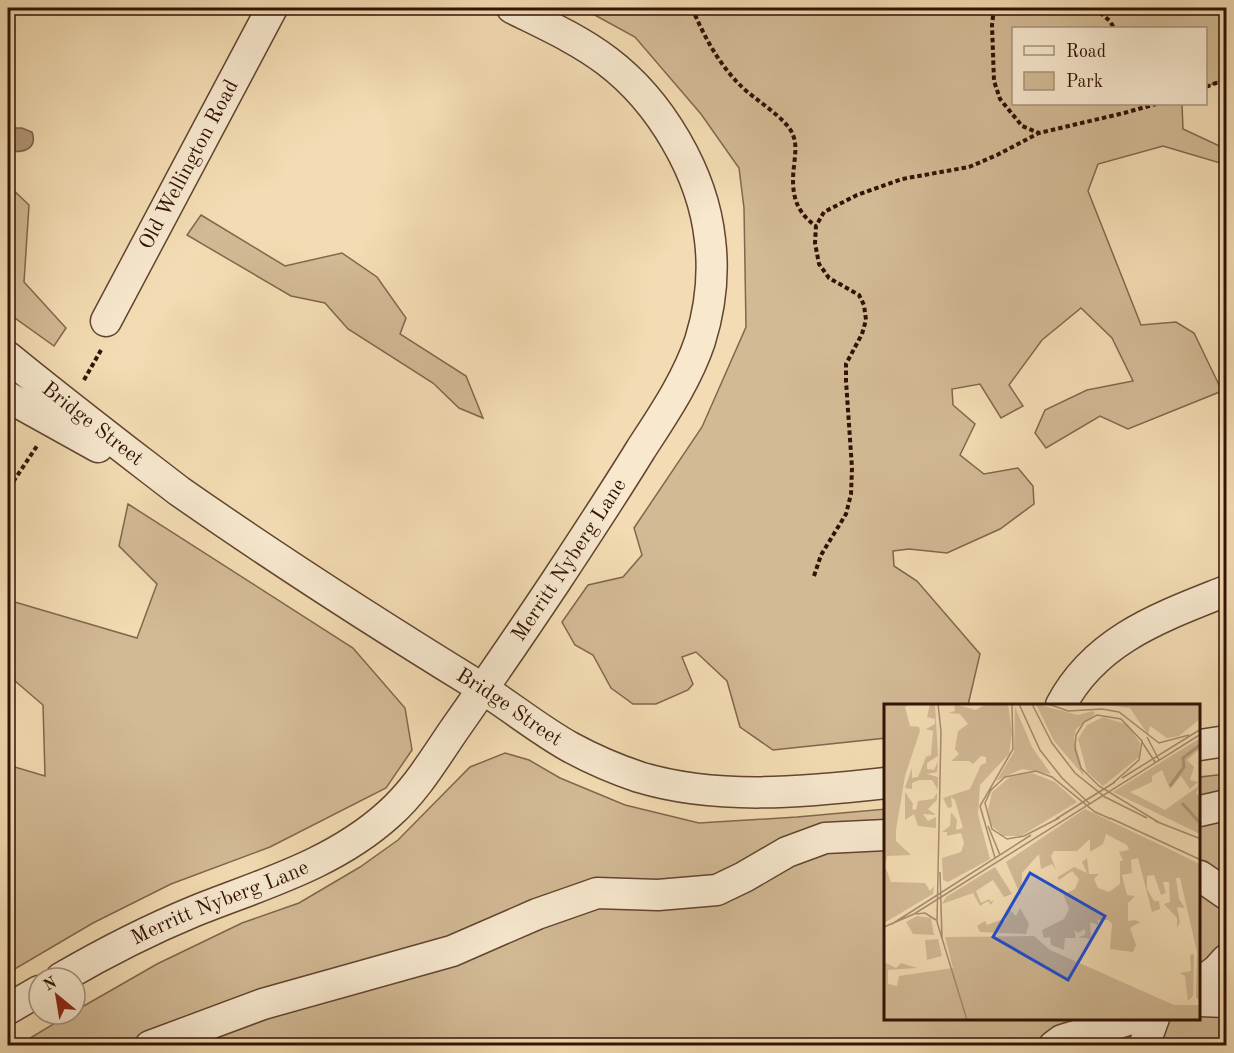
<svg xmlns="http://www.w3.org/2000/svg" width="1234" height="1053" viewBox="0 0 1234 1053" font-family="'Old Standard TT',serif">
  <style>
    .green { fill: #d2ba95; stroke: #82664d; stroke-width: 1.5 }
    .water { fill: #b19778; stroke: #7e624a; stroke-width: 1.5 }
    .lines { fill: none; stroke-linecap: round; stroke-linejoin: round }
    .minor-casing { stroke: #624430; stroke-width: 33 }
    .path { stroke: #321205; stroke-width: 4; stroke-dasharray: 4.5 3; stroke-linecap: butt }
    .minor { stroke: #f7e8ce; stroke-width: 30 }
    .labels { text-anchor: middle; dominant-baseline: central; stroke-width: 4.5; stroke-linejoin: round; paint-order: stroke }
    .street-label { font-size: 21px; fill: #321205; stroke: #f7e8ce }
    .inset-river { fill: none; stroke: #b19778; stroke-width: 3 }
    .inset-road { fill: none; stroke: #a68b6d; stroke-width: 1.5 }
    .view { fill: #1d4ed8; fill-opacity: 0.15; stroke: #1d4ed8; stroke-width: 3 }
    .inset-edge { fill: none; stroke: #321205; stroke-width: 3 }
  </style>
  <rect width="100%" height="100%" fill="#f3dcb3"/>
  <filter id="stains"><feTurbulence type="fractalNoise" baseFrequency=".00333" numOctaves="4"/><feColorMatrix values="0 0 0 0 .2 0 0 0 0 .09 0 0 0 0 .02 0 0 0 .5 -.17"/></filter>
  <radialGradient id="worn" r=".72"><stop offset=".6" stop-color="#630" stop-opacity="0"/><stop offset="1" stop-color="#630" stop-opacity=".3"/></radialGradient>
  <g class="green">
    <path d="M582,8H1226V78L1206,87V28H1014V104H1182L1183,129L1226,149V156L1220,163L1163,146L1098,164L1088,191L1141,325L1176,322L1194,333L1222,391L1128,429L1100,416L1046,448L1035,433L1045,410L1087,390L1133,381L1112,338L1081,308L1042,340L1009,385L1023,406L1001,418L980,384L952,389L953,405L975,424L960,455L984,474L1018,468L1033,486L1034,504L1000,529L947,553L909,549L893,551L894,566L917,581L980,654L968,705H886V738L773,750L740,727L727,681L696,652L682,657L693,684L688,690L656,704H633L611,688L593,655L575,645L562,622L588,585L623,577L642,555L634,528L702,427L746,327L744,208L739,168L701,114L635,37Z"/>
    <path d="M8,185L29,205L24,282L66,328L54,346L8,313Z"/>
    <path d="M201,215L285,266L342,253L377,277L406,318L400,334L466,376L483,418L459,408L433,383L348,329L325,303L291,296L187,235Z"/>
    <path d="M128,504L353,648L405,708L412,750L386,788L270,847L171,884L93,923L8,973V765L45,776L43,705L8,675V600L137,638L157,584L119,546Z"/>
    <path d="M505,753L529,760L560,778L625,805L699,823L797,817L886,809V1018H1200V777L1226,774V1045L17,1046L70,1014H75V1011L157,964L242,923L299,903L360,867L398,840L470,767Z"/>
  </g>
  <path class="water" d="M8,128H22L32,132C38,150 22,153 8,151Z"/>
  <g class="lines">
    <g class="minor-casing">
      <g id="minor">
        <path id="s1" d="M106,321L272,8"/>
        <path id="s2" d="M8,357C47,389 87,420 127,451C144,464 162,478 179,491C275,558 373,621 472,682C505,702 536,728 570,747C592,759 615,769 639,777C718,801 805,792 886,783"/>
        <path d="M8,397L98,447"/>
        <path d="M1061,705C1096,639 1161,617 1226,591"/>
        <path d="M1200,745L1226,741"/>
        <path d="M1200,811L1226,805"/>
        <path d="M1200,876L1226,894"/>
        <path id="s3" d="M61,978C104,953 149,930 195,911C263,884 334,864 389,814C415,791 433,761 452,733C487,683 522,632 556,581C585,537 614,493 641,449C663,415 687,380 700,341C710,309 714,273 710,240C703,173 660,101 607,61C578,39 544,24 512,8"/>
        <path d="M1200,983L1217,970L1226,960"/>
        <path d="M1200,1001L1226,1002"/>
        <path d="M8,1009L39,991"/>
        <path d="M150,1046L263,1004L452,951L537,914L597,893L658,895L717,890L744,877L787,852L825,838L886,835"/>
        <path d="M1054,1046L1062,1040L1135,1018"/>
        <path d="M1144,1046L1154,1018"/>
      </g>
    </g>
    <g class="path">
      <path d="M692,8C704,36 718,63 740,85C753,99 786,117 793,135C797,145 795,155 794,166C791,191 794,211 816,226"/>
      <path d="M994,8L992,25L994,81L1000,99L1022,126L1039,133L1124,113L1156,104"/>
      <path d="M1094,8L1110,21L1114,28"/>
      <path d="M1206,87L1226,79"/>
      <path d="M84,380L101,350"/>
      <path d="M8,486L11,485L37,446"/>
      <path d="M814,576L821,555L846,514L851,494L852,468L846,381V364L862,334L866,320L864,305L859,295L829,278L819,264L815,243L816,226L824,212L857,195L902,179L969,167L997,155L1039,133"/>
    </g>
    <use href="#minor" class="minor"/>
  </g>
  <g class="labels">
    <g class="street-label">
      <text stroke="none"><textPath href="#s1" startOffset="177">Old Wellington Road</textPath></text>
      <text stroke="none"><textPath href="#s2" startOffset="108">Bridge Street</textPath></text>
      <text stroke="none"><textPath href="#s3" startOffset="680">Merritt Nyberg Lane</textPath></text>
      <text stroke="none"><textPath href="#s2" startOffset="612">Bridge Street</textPath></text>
      <text stroke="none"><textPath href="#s3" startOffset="176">Merritt Nyberg Lane</textPath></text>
    </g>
  </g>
  <g transform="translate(884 704)">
    <rect width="316" height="316" fill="#f3dcb3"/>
    <path d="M0,0H26L21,3L26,22L35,23L36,27L21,72L12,126V137L27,151L3,152L1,162L7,178L41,179L46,187L50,182L49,190L0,219ZM46,0H51L54,52L43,59V65L50,66L54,57L53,68L43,70L54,73V86L48,76H35L28,79V85L21,84L28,64V74L34,73L42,53L47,51L49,27L42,25L51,20V15L43,13ZM70,0L92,6L102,0H124L128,28L125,50L96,81L94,110L106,155L64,178L59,176L58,154L77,148L80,139L77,129L63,132V128H58L66,122L67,108L73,116L72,126L79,124L71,96L67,93L68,103L64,104L59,94L86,85L97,61L102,59V53L97,52L89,60L85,57H67L75,50L71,45L74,27L84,20L76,10L64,9L71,7ZM152,0L194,11L209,7L211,10L192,25L190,33L200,72L170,37ZM213,0H316V15L295,32L283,34L266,22L264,31L246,4ZM131,3L148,43L167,70L138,65L112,77L130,48ZM219,13L244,21L256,39L255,53L219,82L203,68L194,35L203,21ZM316,34V45L303,56L310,63L306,76L314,78L306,85L297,72L286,85L278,66L268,72V78L246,88L281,106L316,81L312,89L316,93V130L229,88ZM148,69L171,78L193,98L137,132H119L107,121L104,106L108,88L126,73ZM21,88L29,100L28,105L32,106L34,97L49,95L53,89V96L44,105L52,111L39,110L44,117L52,113V124L34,122L30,110L21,116ZM201,105L316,160V296L312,294L313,248L296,174H292L295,195L301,204L293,203L296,218L293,224V214L280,200L286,198L285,178H279L282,189L277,191L270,171L263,172V185L270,197H275L276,205L268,208L254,154L247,156L248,169L238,171L243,191L251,192L244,199V217L251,216L256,218L246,224L252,241L249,248L226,245L228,220L224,216H214V221L206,218L207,235L194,233L201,231V225L194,229L190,226L192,234H181L180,246L167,241L166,233L160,234L158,226L180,215L185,205L177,184L183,189L191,185L195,175L188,167L175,176L176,181L174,173L190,163L203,169L198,158L203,154L205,170H215L210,175L214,184L225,188L236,180V157H239L235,148L245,146L243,141L222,130L219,140L206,148V135L193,147H170L167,152L172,166L168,160L157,165L155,150L138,169L137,192L122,158ZM111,163L128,190L120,193L109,176L92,187L97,199L105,195L107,198L110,196L107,201L104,197L96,202L89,189L58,200L62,193ZM136,204L145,220L142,230L96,228L93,222L101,217L103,221L119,215L122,217V207L125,205L132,212ZM33,212L47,214L50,231L29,230L22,218ZM150,232L166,246L290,301H316V316H0V258L12,264L17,259L33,264L4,266V280L13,282L15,272L69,264L61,233ZM54,235L58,252L43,256L41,236ZM310,250L309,292L304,297L301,272L296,269L307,267L306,251Z" fill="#d2ba95"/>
    <path class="inset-river" d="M286,82L300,63L299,54L317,40M298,99L317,120"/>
    <path class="inset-road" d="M54,0L57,27L53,218L83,316M135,0L156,46L178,74L206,100M148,0L168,39L191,69L221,93L263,114M164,0L184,7L218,5L235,8L275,39L305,31M263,33L275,56M258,38L271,58M238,74L317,25M229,79L255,56L258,37L237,15L213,11L200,18L192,31L191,45L197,64L215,82L274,118M175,114L140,132L123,135L108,125L101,99L107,86L121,73L152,67L168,73L211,108L227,115M226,114L317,156M172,115L231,78M271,117L317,135M104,122L116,151M111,154L96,102L129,45L128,0M56,168L58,234M32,210L41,209L52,216M8,220L147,131M0,223L30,210L317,30"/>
    <path class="view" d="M146,169L221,212L184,276L109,233Z"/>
    <rect width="316" height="316" class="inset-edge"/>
  </g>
  <rect width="1234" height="1053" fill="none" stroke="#f3dcb3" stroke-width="30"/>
  <rect x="9" y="9" width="1216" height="1035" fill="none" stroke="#321205" stroke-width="3"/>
  <rect x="15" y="15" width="1204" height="1023" fill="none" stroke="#321205" stroke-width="1.5"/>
  <rect x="1012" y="27" width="195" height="78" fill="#f7e8ce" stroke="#a8927e" stroke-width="1.5"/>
  <rect x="1024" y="46" width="30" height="9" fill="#f7e8ce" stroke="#a8927e" stroke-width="1.5"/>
  <text x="1066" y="57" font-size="18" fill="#321205">Road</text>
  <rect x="1024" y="72" width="30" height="18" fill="#d2ba95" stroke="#a8927e" stroke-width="1.5"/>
  <text x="1066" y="87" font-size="18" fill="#321205">Park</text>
  <g transform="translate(57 996) rotate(330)"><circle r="28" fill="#f7e8ce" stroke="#a8927e" stroke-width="1.5"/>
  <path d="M0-4.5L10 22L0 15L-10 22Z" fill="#8f2418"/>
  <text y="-9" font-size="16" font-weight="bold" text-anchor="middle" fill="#321205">N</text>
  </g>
  <rect width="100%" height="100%" filter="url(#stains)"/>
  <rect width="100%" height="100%" fill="url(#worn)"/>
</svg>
